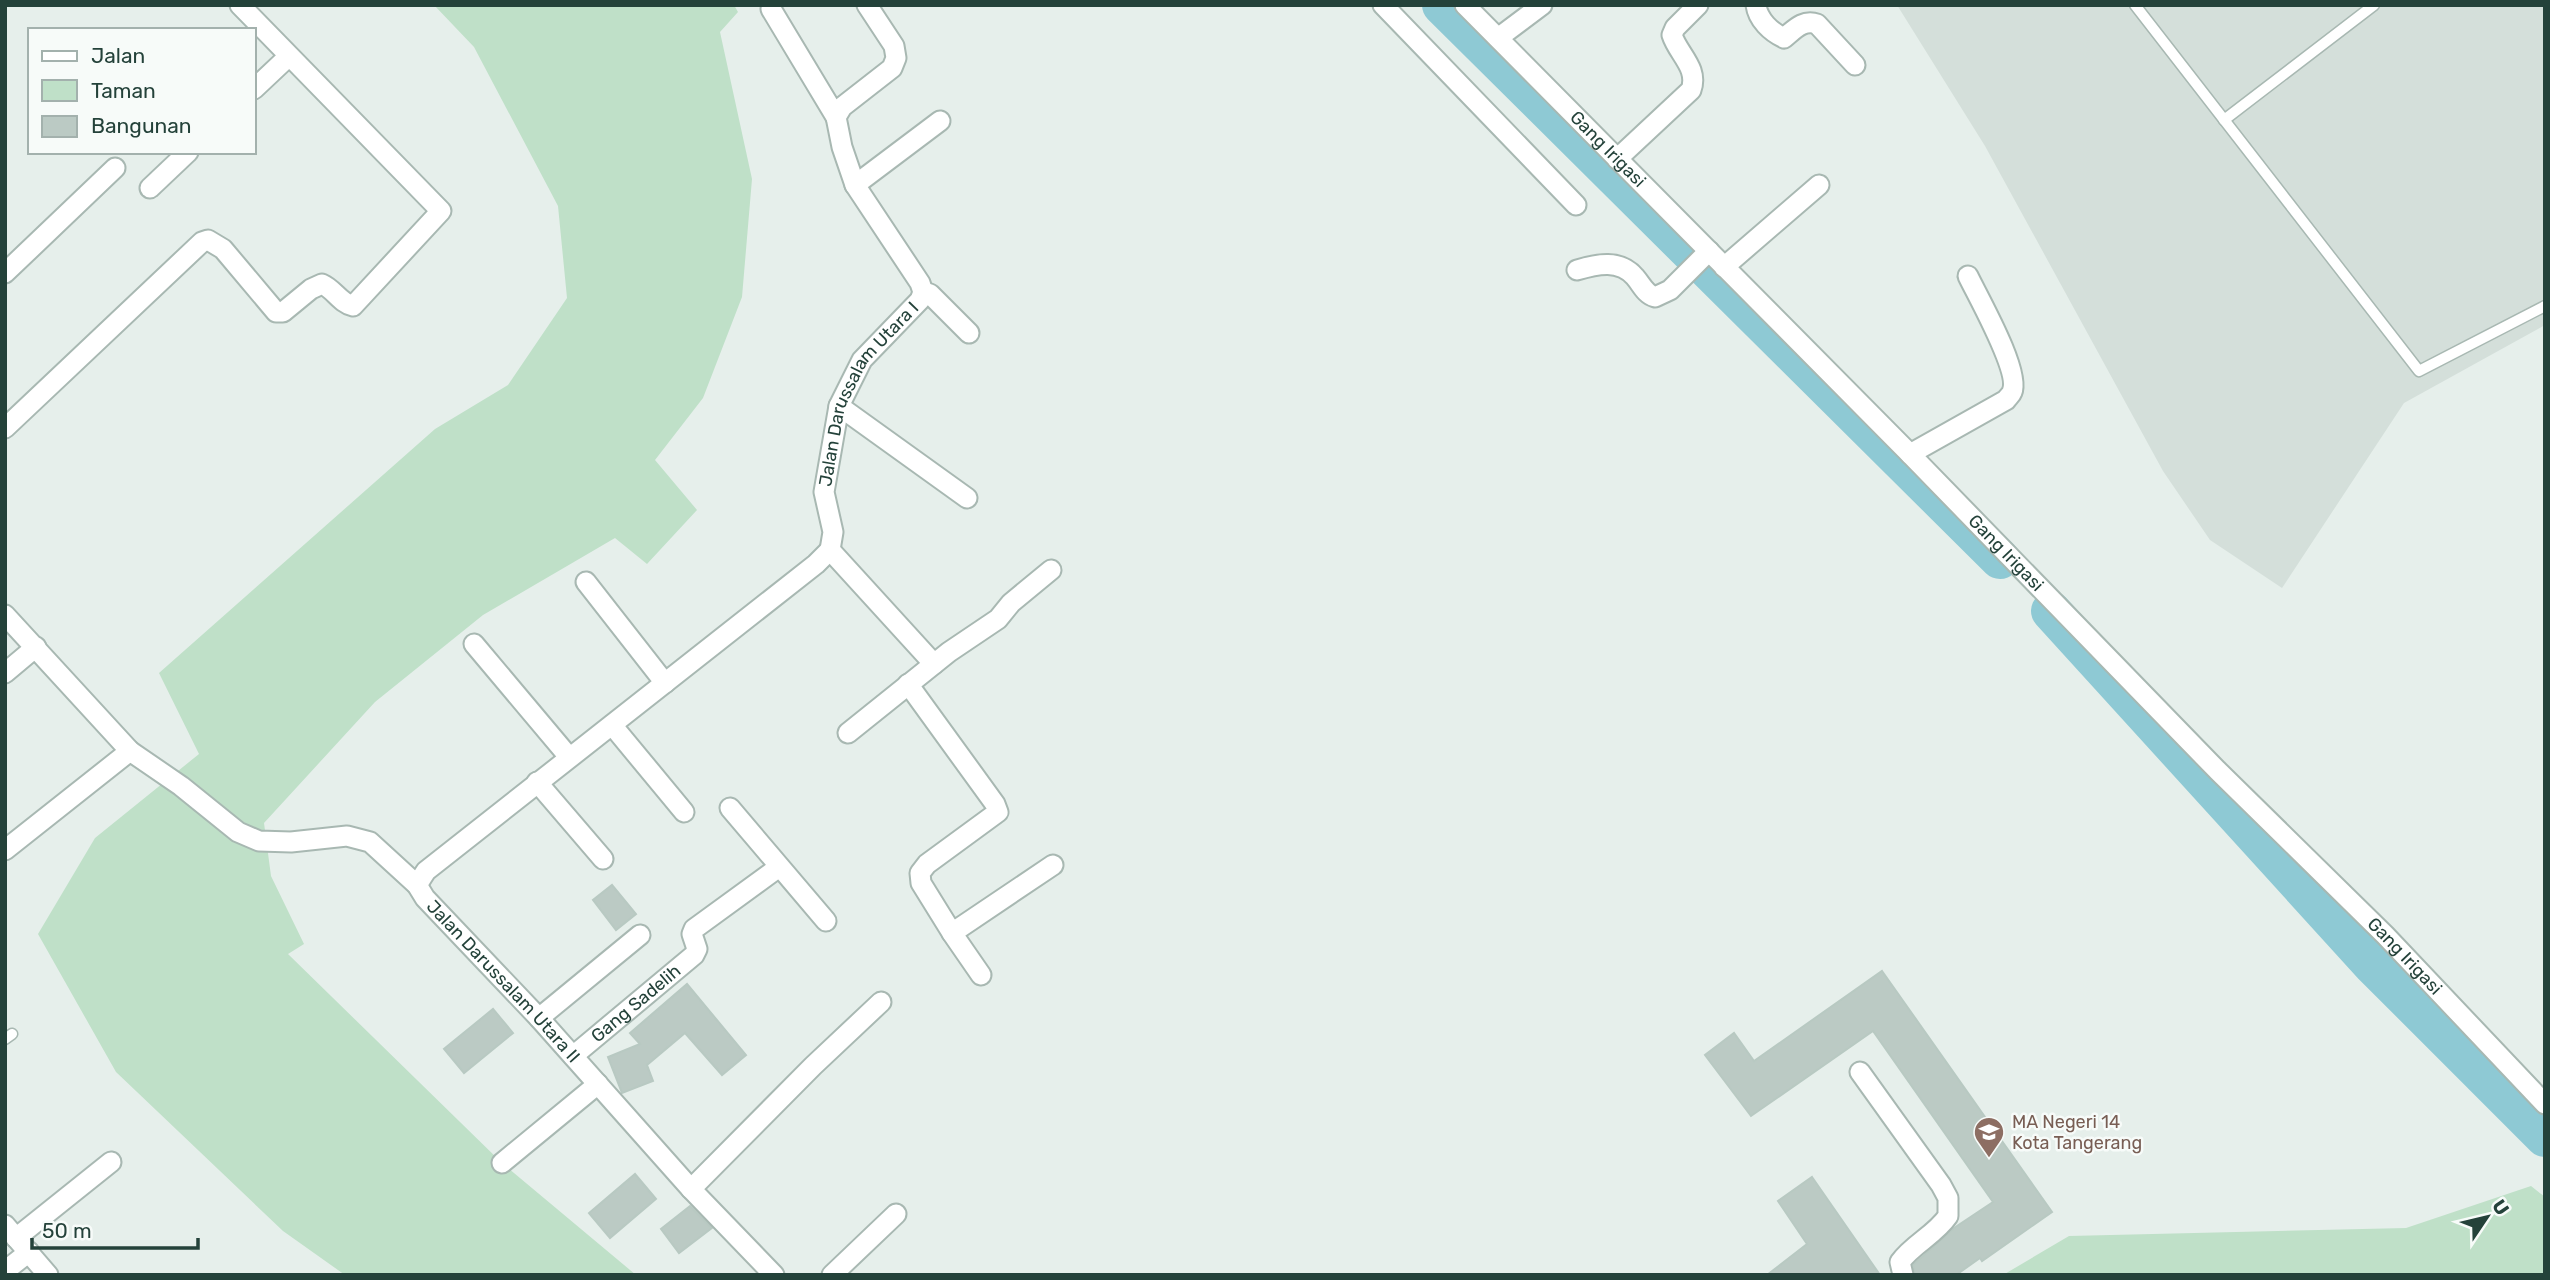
<svg xmlns="http://www.w3.org/2000/svg" width="2550" height="1280" viewBox="0 0 2550 1280" font-family="Rubik,sans-serif">
  <style>
    .built { fill: #d4dfda }
    .green { fill: #bfe0c8 }
    .lines { fill: none; stroke-linecap: round; stroke-linejoin: round }
    .river { stroke: #8ec9d4; stroke-width: 40 }
    .building { fill: #bbcac4; stroke: #b8c9c2; stroke-width: 2 }
    .service-casing { stroke: #a8b8b2; stroke-width: 13 }
    .minor-casing { stroke: #a8b8b2; stroke-width: 23 }
    .service { stroke: #fff; stroke-width: 10 }
    .minor { stroke: #fff; stroke-width: 19 }
    .labels { text-anchor: middle; dominant-baseline: central; stroke-width: 5; stroke-linejoin: round; paint-order: stroke }
    .street-label { font-size: 18px; fill: #24423a; stroke: #f7fbf9 }
    .education-label { font-size: 18px; fill: #785e54; stroke: #f7fbf9; text-anchor: start }
  </style>
  <rect width="100%" height="100%" fill="#e6efeb"/>
  <path class="built" d="M1897,5H2545V325L2404,403L2282,588L2210,540L2163,471L1985,146Z"/>
  <g class="green">
    <path d="M434,5H734L738,12L720,32L752,179L742,297L703,398L655,460L697,510L647,564L615,538L483,615L375,702L264,823L271,876L304,944L288,954L502,1163L636,1275H345L283,1231L116,1072L38,934L95,838L199,754L159,673L435,429L508,385L567,298L558,206L474,47Z"/>
    <path d="M2531,1186L2545,1197V1275H2003L2069,1236L2406,1228Z"/>
  </g>
  <g class="lines">
    <g class="river">
      <path d="M1442,5L2000,559"/>
      <path d="M2051,611L2372,964L2545,1137"/>
    </g>
  </g>
  <g class="building">
    <path d="M612,885L636,914L616,930L593,900Z"/>
    <path d="M1882,971L2052,1212L1982,1261L1980,1258L1956,1275H1915L1913,1265L1954,1228L1993,1202L1873,1031L1751,1116L1705,1055L1734,1033L1754,1061Z"/>
    <path d="M687,984L746,1055L722,1075L685,1033L647,1065L653,1081L622,1093L608,1057L640,1044L630,1033Z"/>
    <path d="M493,1009L513,1033L464,1073L444,1049Z"/>
    <path d="M635,1174L656,1199L610,1238L589,1213Z"/>
    <path d="M1812,1177L1880,1275H1767L1807,1244L1778,1201Z"/>
    <path d="M690,1206L712,1228L679,1253L661,1229Z"/>
  </g>
  <g class="lines">
    <g class="service-casing">
      <g id="service">
        <path d="M2135,5L2419,371L2545,306"/>
        <path d="M2224,120L2374,5"/>
        <path d="M5,1039L12,1034"/>
      </g>
    </g>
    <g class="minor-casing">
      <g id="minor">
        <path d="M1383,5L1576,205"/>
        <path id="s1" d="M1465,5L1910,454L2217,770L2385,935L2545,1104"/>
        <path d="M1756,5C1758,20 1771,32 1784,38C1794,30 1803,19 1817,24L1855,65"/>
        <path d="M771,9L836,117"/>
        <path d="M1498,38L1542,5"/>
        <path d="M254,89L288,57"/>
        <path d="M1617,159L1691,90C1699,68 1678,54 1672,35L1675,28L1698,5"/>
        <path d="M855,185L940,121"/>
        <path d="M150,188L188,152"/>
        <path d="M1724,267L1819,185"/>
        <path d="M1577,270C1597,264 1620,259 1635,277C1642,285 1645,294 1655,297L1670,290L1709,251"/>
        <path d="M5,273L115,168"/>
        <path d="M923,292L930,294L969,333"/>
        <path d="M839,406L967,498"/>
        <path d="M5,428L202,242L208,240L223,249L276,312H283L311,289L322,284C334,289 340,303 353,306L441,211L240,5"/>
        <path d="M1910,454L2006,400C2008,397 2011,395 2012,392C2021,372 1978,297 1968,276"/>
        <path id="s2" d="M830,550L833,532L824,492L839,406L862,360L920,300L923,292L920,283L855,185L842,147L836,117L842,107L892,68L896,58L894,46L867,5"/>
        <path d="M830,550L934,664"/>
        <path d="M586,582L665,683"/>
        <path id="s3" d="M5,615L130,751L181,786L238,832L259,841L291,842L347,836L370,842L417,885L425,898L539,1018L691,1189L774,1275"/>
        <path d="M474,644L569,757"/>
        <path d="M5,673L36,647"/>
        <path d="M908,684L995,804L998,812L927,864L920,873L921,883L952,933L1053,865"/>
        <path d="M612,725L684,812"/>
        <path d="M848,733L949,652L998,619L1011,603L1051,570"/>
        <path d="M537,782L603,859"/>
        <path d="M730,808L826,921"/>
        <path d="M5,850L130,751"/>
        <path d="M417,885L426,871L816,564L830,550"/>
        <path d="M952,933L981,975"/>
        <path d="M539,1018L640,935"/>
        <path id="s4" d="M573,1056L694,955L697,949L692,934L694,929L779,867"/>
        <path d="M1860,1072L1941,1185L1948,1198V1216C1935,1235 1913,1244 1900,1262L1903,1275"/>
        <path d="M502,1163L598,1084"/>
        <path d="M691,1189L813,1066L881,1002"/>
        <path d="M5,1225L48,1275"/>
        <path d="M16,1238L111,1162"/>
        <path d="M5,1271L29,1252"/>
        <path d="M832,1275L896,1214"/>
      </g>
    </g>
    <use href="#service" class="service"/>
    <use href="#minor" class="minor"/>
  </g>
  <defs>
    <g id="school-pin" transform="scale(1.575)"><path d="M0 17L-7.5 6A9.5 9.5 0 1 1 7.5 6Z" fill="#8d6e63" stroke="#f7fbf9"/><path d="M0-5L7-2L0 1L-7-2ZM-4 1L0 2.5L4 1V4Q0 6-4 4Z" fill="#fff"/></g>
  </defs>
  <g fill-rule="evenodd">
    <use href="#school-pin" x="1989" y="1132"/>
  </g>
  <g class="labels">
    <g class="street-label">
      <text stroke="none"><textPath href="#s1" startOffset="203">Gang Irigasi</textPath></text>
      <text stroke="none"><textPath href="#s2" startOffset="170">Jalan Darussalam Utara I</textPath></text>
      <text stroke="none"><textPath href="#s1" startOffset="770">Gang Irigasi</textPath></text>
      <text stroke="none"><textPath href="#s1" startOffset="1337">Gang Irigasi</textPath></text>
      <text stroke="none"><textPath href="#s3" startOffset="648">Jalan Darussalam Utara II</textPath></text>
      <text stroke="none"><textPath href="#s4" startOffset="82">Gang Sadelih</textPath></text>
    </g>
    <g class="education-label">
      <text x="2012" y="1122">MA Negeri 14<tspan x="2012" dy="21">Kota Tangerang</tspan></text>
    </g>
  </g>
  <rect width="2550" height="1280" fill="none" stroke="#24423a" stroke-width="14"/>
  <rect x="28" y="28" width="228" height="126" fill="#f7fbf9" stroke="#a3b1ad" stroke-width="2"/>
  <rect x="42" y="51" width="35" height="10" fill="#ffffff" stroke="#a3b1ad" stroke-width="2"/>
  <text x="91" y="63" font-size="21" fill="#24423a">Jalan</text>
  <rect x="42" y="80" width="35" height="21" fill="#bfe0c8" stroke="#a3b1ad" stroke-width="2"/>
  <text x="91" y="98" font-size="21" fill="#24423a">Taman</text>
  <rect x="42" y="116" width="35" height="21" fill="#bbcac4" stroke="#a3b1ad" stroke-width="2"/>
  <text x="91" y="133" font-size="21" fill="#24423a">Bangunan</text>
  <g transform="translate(2487 1217) rotate(55)" stroke="#f7fbf9" stroke-width="5" paint-order="stroke">
  <path d="M0-5L12 26L0 18L-12 26Z" fill="#24423a"/>
  <text y="-10" font-size="19" font-weight="bold" text-anchor="middle" fill="#24423a">U</text>
  </g>
  <path d="M32 1238v10h166v-10" fill="none" stroke="#24423a" stroke-width="3.5"/>
  <text x="42" y="1238" font-size="21" fill="#24423a" stroke="#f7fbf9" stroke-width="5" paint-order="stroke">50 m</text>
</svg>
